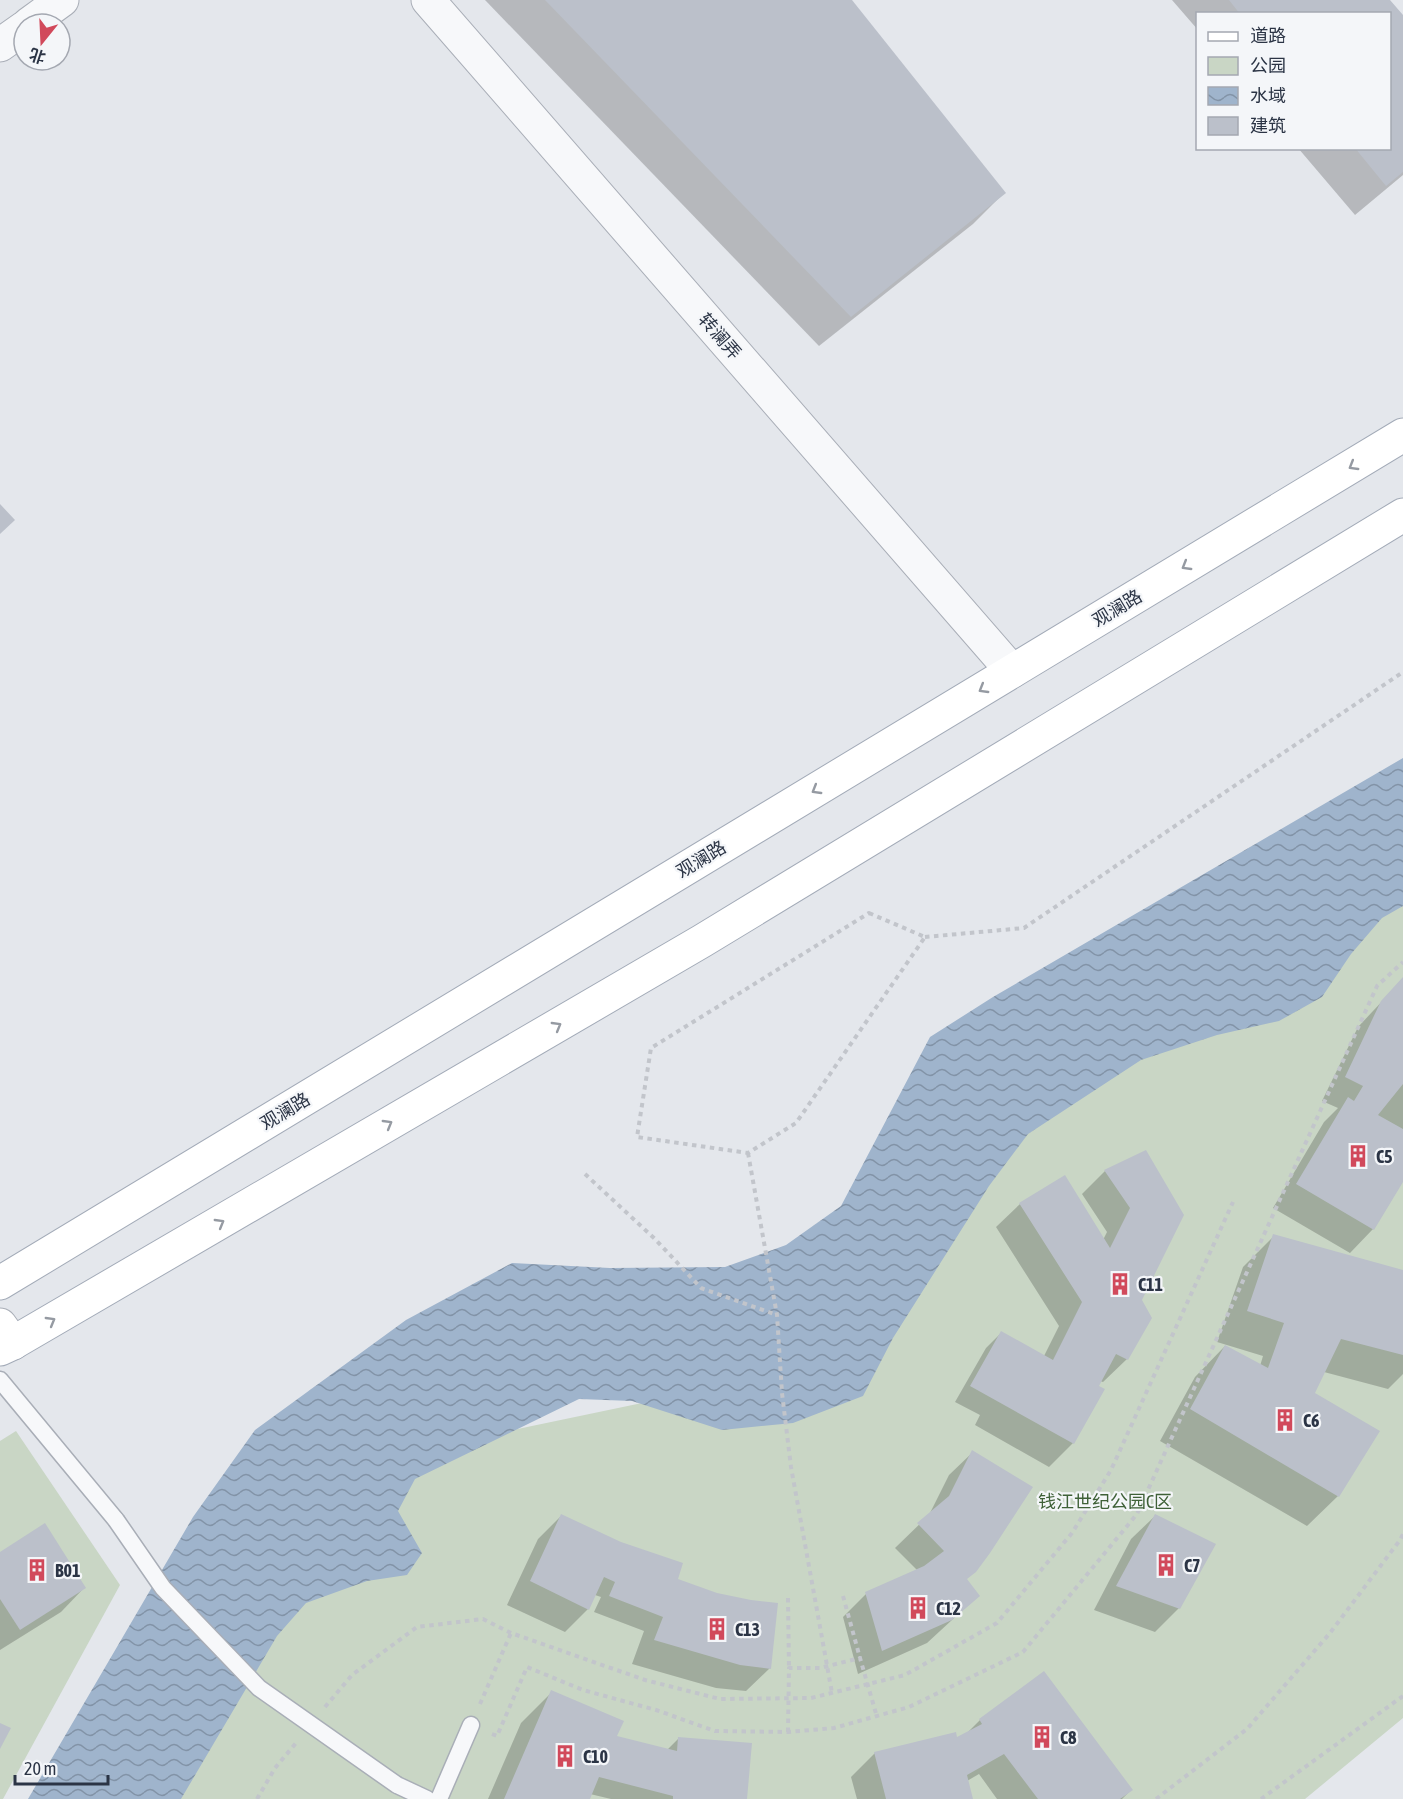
<svg xmlns="http://www.w3.org/2000/svg" width="1403" height="1799" viewBox="0 0 1403 1799" font-family="'Asap Condensed','Noto Sans SC',sans-serif">
  <style>
    .green { fill: #c9d6c5 }
    .water { fill: url(#water-waves) }
    .shadow { fill: #0003 }
    .building { fill: #bbc0ca }
    .lines { fill: none; stroke-linecap: round; stroke-linejoin: round }
    .lane-casing { stroke: #a9aeb7; stroke-width: 19 }
    .street-casing { stroke: #a9aeb7; stroke-width: 35 }
    .secondary-casing { stroke: #a9aeb7; stroke-width: 35 }
    .primary-casing { stroke: #a3abb8; stroke-width: 35 }
    .path { stroke: #c2c5cb; stroke-width: 4; stroke-dasharray: 4.5 4.5; stroke-linecap: butt }
    .lane { stroke: #f7f8fa; stroke-width: 16 }
    .street { stroke: #f7f8fa; stroke-width: 33 }
    .secondary { stroke: #fff; stroke-width: 33 }
    .primary { stroke: #fff; stroke-width: 33 }
    .lane-bridge-casing { stroke: #a9aeb7; stroke-width: 19; stroke-linecap: butt }
    .path-bridge { stroke: #c2c5cb; stroke-width: 4; stroke-dasharray: 4.5 4.5; stroke-linecap: butt }
    .lane-bridge { stroke: #f7f8fa; stroke-width: 16 }
    .oneway { stroke: #959aa2 }
    .labels { text-anchor: middle; dominant-baseline: central; stroke-width: 4.5; stroke-linejoin: round; paint-order: stroke }
    .street-label { font-size: 18px; fill: #2b3445; stroke: #f4f6f9 }
    .poi-label { font-size: 18px; font-weight: bold; fill: #2b3445; stroke: #f4f6f9; text-anchor: start }
    .park-label { font-size: 18px; fill: #3f6138; stroke: #f4f6f9 }
  </style>
  <defs>
    <pattern id="water-waves" width="16" height="10" patternUnits="userSpaceOnUse" patternTransform="scale(1.5)"><rect width="16" height="10" fill="#9fb4cc"/><path d="M0 5q4-4 8 0t8 0" fill="none" stroke="#8293a7"/></pattern>
  </defs>
  <rect width="100%" height="100%" fill="#e4e7ec"/>
  <g class="green">
    <path d="M1403,890V1718L1305,1799H138L317,1471L838,1362L997,1132Z"/>
    <path d="M16,1431L120,1585L3,1799H0V1441Z"/>
  </g>
  <path class="water" d="M1403,758V906L1382,918L1351,954L1322,997L1279,1021L1217,1035L1141,1060L1028,1134L989,1186L893,1338L863,1396L793,1423L722,1430L632,1401L579,1399L415,1479L398,1511L422,1553L407,1575L367,1581L306,1603L277,1636L181,1799H28L193,1517L255,1430L406,1320L512,1263L610,1268L725,1267L786,1245L841,1206L930,1037L993,997Z"/>
  <g class="shadow">
    <path d="M485,0H850L1004,193L973,224L819,346Z"/>
    <path d="M1172,0H1388L1403,17V175L1355,215L1298,148H1390V14H1198V30Z"/>
    <path d="M1403,979V1179L1373,1229L1350,1253L1273,1208L1324,1122L1338,1108L1322,1101L1358,1027Z"/>
    <path d="M1145,1152L1140,1301L1127,1359L1103,1382L1100,1381L1073,1443L1049,1467L975,1425L980,1415L955,1402L986,1348L1001,1333L1044,1356L1059,1326L996,1227L1020,1204L1103,1240L1107,1232L1082,1194L1105,1171Z"/>
    <path d="M1274,1236L1403,1271V1374L1388,1389L1324,1372L1314,1393L1338,1496L1307,1526L1160,1441L1195,1377L1225,1346L1260,1366L1263,1356L1217,1342L1243,1267Z"/>
    <path d="M973,1452L966,1580L978,1596L927,1643L858,1674L843,1617L866,1594L918,1571L895,1548L929,1515L949,1475Z"/>
    <path d="M561,1516L673,1586L750,1602L770,1668L746,1691L716,1688L632,1664L644,1631L594,1612L601,1597L595,1595L588,1609L565,1632L507,1605L538,1539Z"/>
    <path d="M1155,1516L1179,1608L1155,1632L1094,1610L1131,1539Z"/>
    <path d="M0,1554L84,1588L61,1612L0,1650Z"/>
    <path d="M1043,1673L1131,1790L1122,1799H997L979,1774L967,1781L971,1799H857L851,1777L875,1753L956,1739L967,1733L980,1720Z"/>
    <path d="M552,1692L615,1737L667,1750L679,1738L746,1799H611L590,1794L588,1799H488L521,1723Z"/>
  </g>
  <g class="building">
    <path d="M545,0H852L1006,193L851,317Z"/>
    <path d="M1229,0H1390L1403,15V172L1386,186L1355,148H1390V14H1240Z"/>
    <path d="M0,504L15,520L0,534Z"/>
    <path d="M1403,977V1084L1378,1115L1403,1129V1182L1374,1230L1296,1184L1348,1097L1354,1101L1363,1086L1345,1077L1381,1001Z"/>
    <path d="M1146,1150L1184,1215L1142,1300L1152,1318L1128,1360L1116,1354L1099,1386L1105,1389L1074,1444L970,1386L1001,1331L1053,1360L1082,1302L1019,1203L1065,1175L1110,1248L1130,1208L1104,1170Z"/>
    <path d="M1273,1234L1403,1270V1355L1341,1339L1315,1393L1380,1431L1339,1497L1190,1409L1225,1345L1268,1368L1284,1323L1247,1311Z"/>
    <path d="M972,1450L1033,1487L990,1553L976,1572L967,1579L980,1596L952,1620L882,1651L865,1592L924,1566L944,1551L917,1523L949,1496Z"/>
    <path d="M561,1514L621,1542L683,1563L678,1579L717,1593L751,1600L778,1603L771,1669L740,1665L654,1640L663,1617L609,1596L615,1582L604,1577L589,1610L530,1581Z"/>
    <path d="M1155,1514L1216,1544L1180,1609L1116,1586Z"/>
    <path d="M45,1523L86,1588L20,1630L0,1599V1552Z"/>
    <path d="M1044,1671L1133,1790L1120,1799H1038L1004,1754L967,1775L973,1799H886L874,1752L956,1732L957,1737L982,1724L979,1719Z"/>
    <path d="M551,1690L624,1721L617,1736L677,1751L678,1737L752,1743L747,1799H673V1796L599,1777L590,1799H504Z"/>
    <path d="M0,1723L11,1728L0,1749Z"/>
  </g>
  <g class="lines">
    <g class="lane-casing">
      <g id="lane">
        <path d="M0,1380L116,1520"/>
        <path d="M397,1785L427,1799"/>
        <path d="M439,1799L471,1725"/>
      </g>
    </g>
    <g class="street-casing">
      <g id="street">
        <path d="M428,0L1012,671"/>
        <path d="M29,24L62,0"/>
        <path d="M0,45L24,28"/>
      </g>
    </g>
    <g class="secondary-casing">
      <path id="secondary" d="M0,1325L13,1343"/>
    </g>
    <g class="primary-casing">
      <g id="primary">
        <path d="M0,1283L1403,435"/>
        <path d="M0,1349L13,1343L702,941L1403,515"/>
      </g>
    </g>
    <g class="path">
      <path d="M869,913L925,937L796,1123L748,1153L637,1137L651,1048Z"/>
      <path d="M925,937L1024,928L1403,672"/>
      <path d="M748,1153L777,1315L782,1393L791,1467L832,1693"/>
      <path d="M585,1174L655,1239L701,1288L777,1315"/>
      <path d="M843,1596L860,1658"/>
      <path d="M788,1598L789,1668"/>
      <path d="M480,1704L511,1633"/>
      <path d="M325,1707L352,1675L417,1627L483,1619L511,1633L645,1680L720,1699L811,1698L905,1675L997,1623L1072,1533L1111,1470L1233,1202"/>
      <path d="M492,1734L497,1736L527,1667L583,1690L656,1710L715,1731L788,1732L834,1728L909,1707L1023,1652L1137,1514L1377,986L1403,962"/>
      <path d="M257,1799L275,1768L296,1743"/>
      <path d="M1156,1799L1247,1729L1330,1633L1400,1540L1403,1534"/>
      <path d="M1261,1799L1403,1696"/>
    </g>
    <use href="#lane" class="lane"/>
    <use href="#street" class="street"/>
    <use href="#secondary" class="secondary"/>
    <use href="#primary" class="primary"/>
    <g class="lane-bridge-casing">
      <path id="lane-bridge" d="M116,1520L163,1588L259,1688L397,1785"/>
    </g>
    <path class="path-bridge" d="M788,1732L789,1668H820L860,1658L877,1717"/>
    <use href="#lane-bridge" class="lane-bridge"/>
  </g>
  <defs><path id="oneway-chevron" d="M-2-3.5L2.5 0L-2 3.5" fill="none" stroke-width="1.6" stroke-linecap="round" stroke-linejoin="round" transform="scale(1.5)"/></defs>
  <g class="oneway">
    <use href="#oneway-chevron" transform="translate(1353 466) rotate(149)"/>
    <use href="#oneway-chevron" transform="translate(1186 566) rotate(149)"/>
    <use href="#oneway-chevron" transform="translate(983 689) rotate(149)"/>
    <use href="#oneway-chevron" transform="translate(816 790) rotate(149)"/>
    <use href="#oneway-chevron" transform="translate(557 1026) rotate(-30)"/>
    <use href="#oneway-chevron" transform="translate(388 1124) rotate(-30)"/>
    <use href="#oneway-chevron" transform="translate(220 1223) rotate(-30)"/>
    <use href="#oneway-chevron" transform="translate(51 1321) rotate(-30)"/>
  </g>
  <defs>
    <g id="building-bare" transform="scale(1.8)"><path d="M-4-6H4V6H1V3H-1V6H-4ZM-2.5-4.3h1.7v1.8h-1.7ZM.8-4.3h1.7v1.8H.8ZM-2.5-1h1.7V.8h-1.7ZM.8-1h1.7V.8H.8Z" fill="#d1495b" stroke="#f4f6f9" stroke-width="2.5" paint-order="stroke"/></g>
  </defs>
  <g fill-rule="evenodd">
    <use href="#building-bare" x="1358" y="1156"/>
    <use href="#building-bare" x="1120" y="1284"/>
    <use href="#building-bare" x="1285" y="1420"/>
    <use href="#building-bare" x="1166" y="1565"/>
    <use href="#building-bare" x="37" y="1570"/>
    <use href="#building-bare" x="918" y="1608"/>
    <use href="#building-bare" x="717" y="1629"/>
    <use href="#building-bare" x="1042" y="1737"/>
    <use href="#building-bare" x="565" y="1756"/>
  </g>
  <g class="labels">
    <g class="street-label">
      <text transform="translate(720 336) rotate(49)">转澜弄</text>
      <text transform="translate(1117 608) rotate(-31)">观澜路</text>
      <text transform="translate(701 859) rotate(-31)">观澜路</text>
      <text transform="translate(285 1111) rotate(-31)">观澜路</text>
    </g>
    <g class="poi-label">
      <text x="1376" y="1156">C5</text>
      <text x="1138" y="1284">C11</text>
      <text x="1303" y="1420">C6</text>
      <text x="1184" y="1565">C7</text>
      <text x="55" y="1570">B01</text>
      <text x="936" y="1608">C12</text>
      <text x="735" y="1629">C13</text>
      <text x="1060" y="1737">C8</text>
      <text x="583" y="1756">C10</text>
    </g>
    <g class="park-label">
      <text x="1105" y="1501">钱江世纪公园C区</text>
    </g>
  </g>
  <rect x="1196" y="12" width="195" height="138" fill="#f4f6f9" stroke="#a4a8b1" stroke-width="1.5"/>
  <rect x="1208" y="32" width="30" height="9" fill="#ffffff" stroke="#a4a8b1" stroke-width="1.5"/>
  <text x="1250" y="42" font-size="18" fill="#2b3445">道路</text>
  <rect x="1208" y="57" width="30" height="18" fill="#c9d6c5" stroke="#a4a8b1" stroke-width="1.5"/>
  <text x="1250" y="72" font-size="18" fill="#2b3445">公园</text>
  <rect x="1208" y="87" width="30" height="18" fill="url(#water-waves)" stroke="#a4a8b1" stroke-width="1.5"/>
  <text x="1250" y="102" font-size="18" fill="#2b3445">水域</text>
  <rect x="1208" y="117" width="30" height="18" fill="#bbc0ca" stroke="#a4a8b1" stroke-width="1.5"/>
  <text x="1250" y="132" font-size="18" fill="#2b3445">建筑</text>
  <g transform="translate(42 42) rotate(198)"><circle r="28" fill="#f4f6f9" stroke="#a4a8b1" stroke-width="1.5"/>
  <path d="M0-4.5L10 22L0 15L-10 22Z" fill="#d1495b"/>
  <text y="-9" font-size="16" font-weight="bold" text-anchor="middle" fill="#2b3445">北</text>
  </g>
  <path d="M15 1775v9h93v-9" fill="none" stroke="#2b3445" stroke-width="3"/>
  <text x="24" y="1775" font-size="18" fill="#2b3445" stroke="#f4f6f9" stroke-width="4.5" paint-order="stroke">20 m</text>
</svg>
